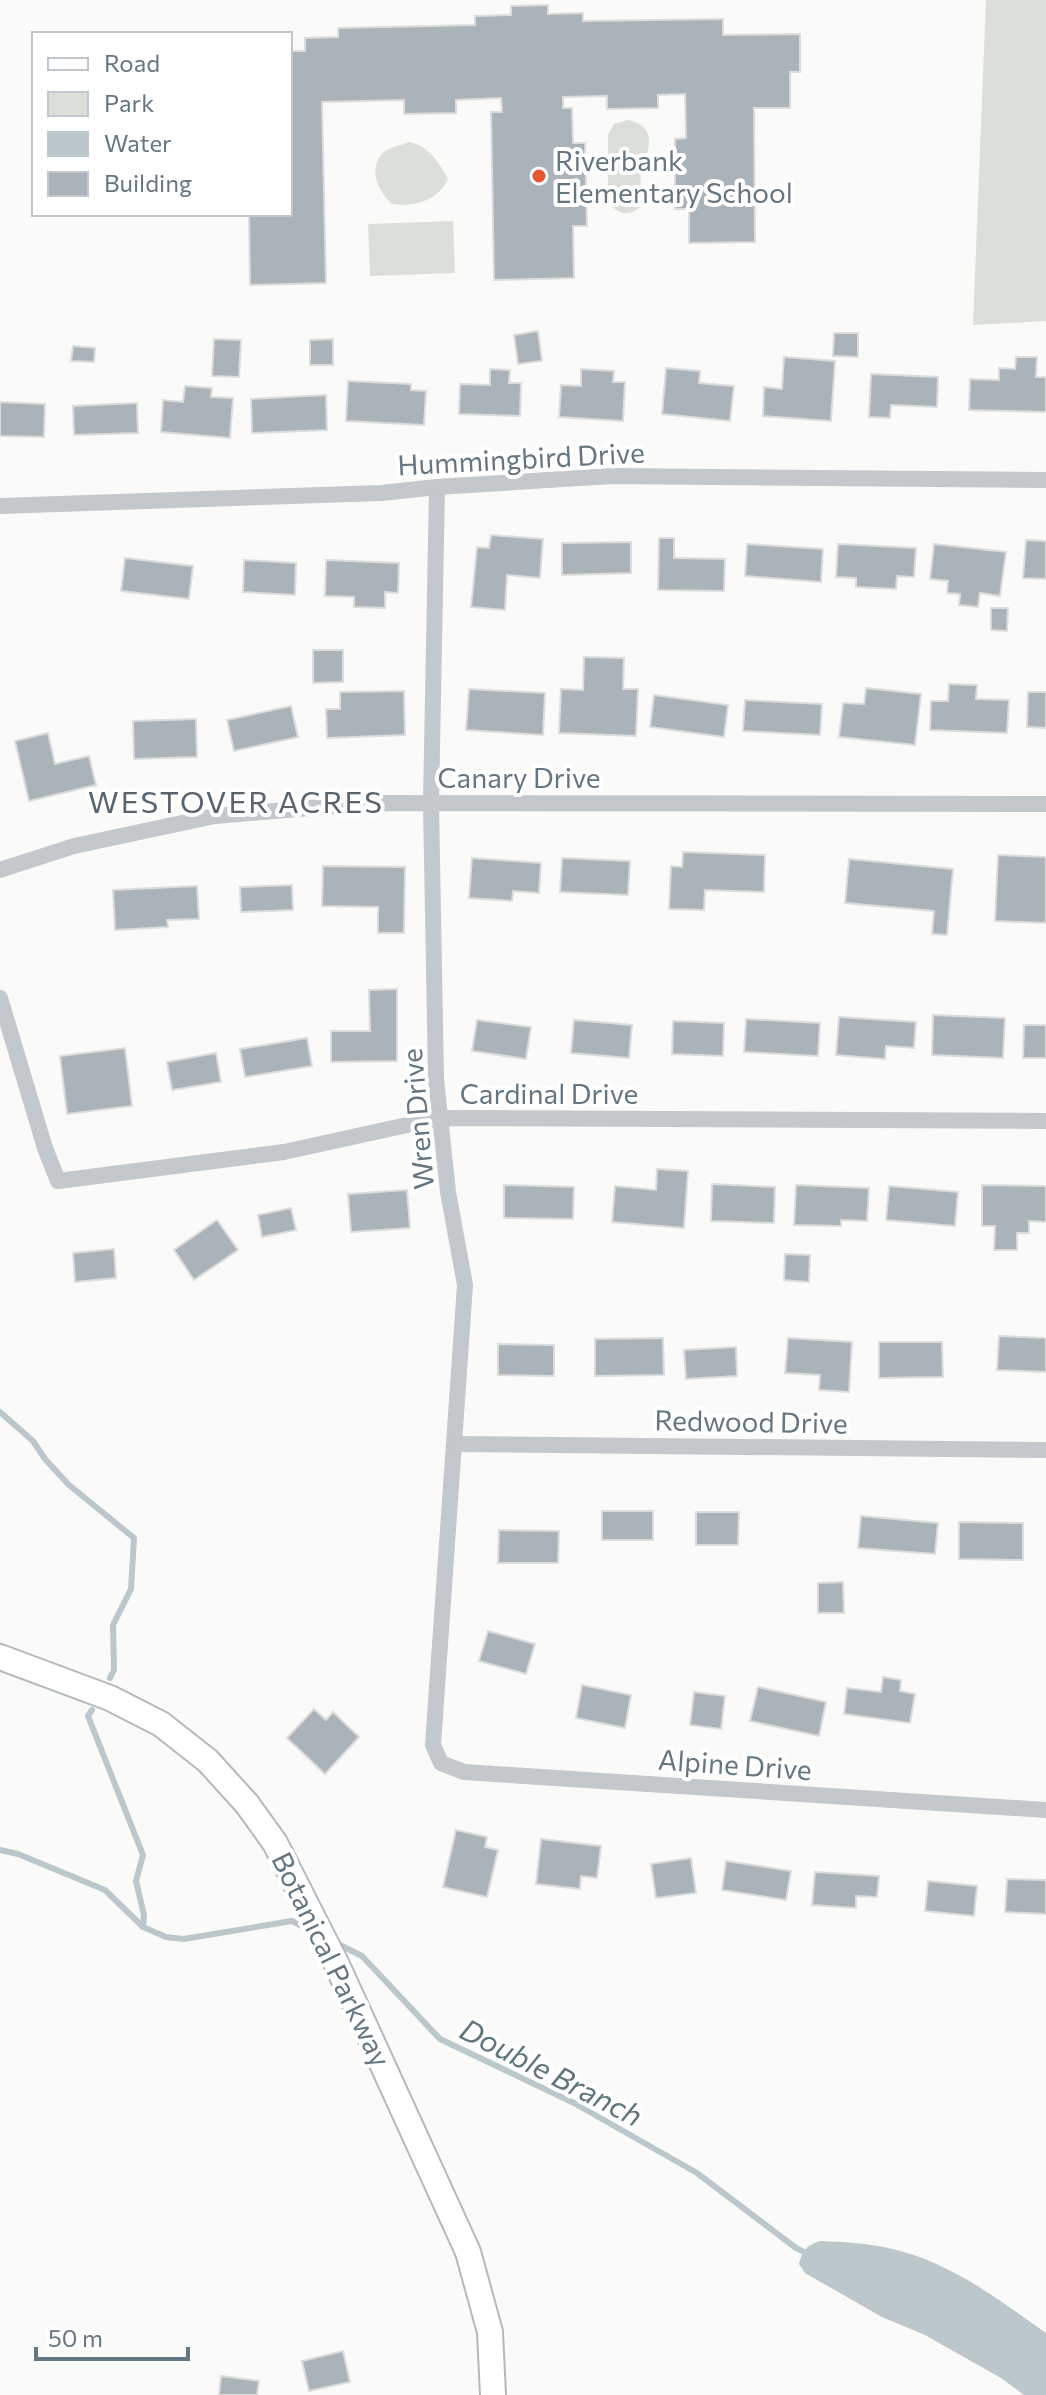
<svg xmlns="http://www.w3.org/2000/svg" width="1046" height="2395" viewBox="0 0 1046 2395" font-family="Commissioner,sans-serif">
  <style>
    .green { fill: #dadfd7 }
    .water { fill: #bbc7cb }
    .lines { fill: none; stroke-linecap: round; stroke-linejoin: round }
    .stream { stroke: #bbc7cb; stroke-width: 6 }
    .building { fill: #aab3b9; stroke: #dcdcda; stroke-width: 2 }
    .secondary-casing { stroke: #b3babf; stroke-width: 28 }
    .street { stroke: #c3c8cc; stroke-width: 16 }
    .secondary { stroke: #fff; stroke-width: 24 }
    .poi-dot { fill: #e4572e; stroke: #fff; stroke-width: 3 }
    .labels { text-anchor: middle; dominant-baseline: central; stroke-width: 8; stroke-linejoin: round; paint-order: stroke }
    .poi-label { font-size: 28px; fill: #657683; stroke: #fff; text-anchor: start }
    .street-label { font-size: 28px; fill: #657683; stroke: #fff }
    .neighbourhood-label { font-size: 30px; letter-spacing: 2px; fill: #57646e; stroke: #fff }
    .water-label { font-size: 30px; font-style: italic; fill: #60757c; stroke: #fff }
  </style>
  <rect width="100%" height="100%" fill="#fafaf8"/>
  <g class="green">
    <path d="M986,0H1046V321L973,325Z"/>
    <path d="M628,120C662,128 646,154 641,174C639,185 642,197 640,207C628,218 617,213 608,202V135L614,124Z"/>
    <path d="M409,142C429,146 438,161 448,179C438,201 414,207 392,204C378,191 367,168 384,152C391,147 401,145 409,142Z"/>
    <path d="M453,221L455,273L370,276L368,224Z"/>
  </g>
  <path class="water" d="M820,2241C842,2242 866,2243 888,2248C947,2260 998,2299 1046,2333V2395H1024L1001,2378L925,2335L882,2317L805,2273L799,2264C803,2250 806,2246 820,2241Z"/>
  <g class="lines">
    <g class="stream">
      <path d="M0,1412L33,1441L45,1459L69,1485L134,1538L131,1589L113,1625L114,1670L110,1678"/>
      <path d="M92,1710L88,1716L143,1855L136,1881L144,1915L143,1927"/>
      <path d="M0,1850L18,1854L105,1890L143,1927L166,1937L184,1939L292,1921L308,1929"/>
      <path d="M336,1943L362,1956L440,2039L574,2103L697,2173L796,2248L810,2255"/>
    </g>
  </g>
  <g class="building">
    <path d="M548,5V14L583,13V21L723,19V35L800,34V72H790V108H754L755,242L689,243V209H675V139L686,138L685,94L658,95V108L607,109V96L563,97V108H572L573,143H585L587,226H573L574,278L494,280L491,112H502L501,98L456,100V113L404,114V100L322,102L326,283L250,285L249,214H290V51H305V38L338,37V28L475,25V16L511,15V6Z"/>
    <path d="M538,331L542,361L518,364L514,335Z"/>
    <path d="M834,333H858V357L833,356Z"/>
    <path d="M214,339L241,340L239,377L212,376Z"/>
    <path d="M333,339V365H310V340Z"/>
    <path d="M73,346L95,348L94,362L71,361Z"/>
    <path d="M784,357L835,361L831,421L763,416L764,387L782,389Z"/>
    <path d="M1016,357H1037L1036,377H1046V412L969,410L970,379L999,380V368L1015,369Z"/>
    <path d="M666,368L700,371L699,383L734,386L730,421L662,414Z"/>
    <path d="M490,369L510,370L509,383H521L520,416L459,414L460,384L490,385Z"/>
    <path d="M581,369L614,371L613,382H625L623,421L559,417L561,385L581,386Z"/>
    <path d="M871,374L938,377L937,407L891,405L890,418L869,417Z"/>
    <path d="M348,381L411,384V390L426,391L424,425L346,421Z"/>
    <path d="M185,386L212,388L211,397L233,398L230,438L161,432L163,400L183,402Z"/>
    <path d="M326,395L327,430L252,433L251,399Z"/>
    <path d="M0,402L45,404L44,437L0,436Z"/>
    <path d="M137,403L138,433L74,435L73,406Z"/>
    <path d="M491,535L543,539L540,578L507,575L505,610L471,607L477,547L489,548Z"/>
    <path d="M659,538H674V558L725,559L724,591L658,590Z"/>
    <path d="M1026,540L1046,541V579L1023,578Z"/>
    <path d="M631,542V573L562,575V543Z"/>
    <path d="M747,544L823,549L821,582L745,576Z"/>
    <path d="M838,544L916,548L914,577L897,576L896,589L856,587V578L836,577Z"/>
    <path d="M934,544L1006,552L1000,596L980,593L978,607L959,605L960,594L947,593L948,581L930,579Z"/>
    <path d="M125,558L193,566L189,599L121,591Z"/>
    <path d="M244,560L296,563L295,595L243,592Z"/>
    <path d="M326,560L399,563L398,593L385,592V608L354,607V597L325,596Z"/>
    <path d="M991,608H1008L1007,631L991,630Z"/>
    <path d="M313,650H343V682L313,683Z"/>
    <path d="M584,657L624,658L623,689H638L636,736L559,733L561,689L583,690Z"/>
    <path d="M949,684L977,685L976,699L1009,700L1007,733L930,730L931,701H948Z"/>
    <path d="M866,688L921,694L915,745L839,737L843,703L864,704Z"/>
    <path d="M469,689L545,693L543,735L466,730Z"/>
    <path d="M404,691L405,735L327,738L326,709H340V692Z"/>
    <path d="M1028,692H1046V728L1027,727Z"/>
    <path d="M654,695L728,705L724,737L650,727Z"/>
    <path d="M745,700L822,704L820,735L743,731Z"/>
    <path d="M291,706L298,737L234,751L227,720Z"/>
    <path d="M196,719L197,757L134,759L133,721Z"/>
    <path d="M48,733L55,764L89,756L96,785L29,801L15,741Z"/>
    <path d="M683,852L765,855L764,892L705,890L704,910L669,909L671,866L682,867Z"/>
    <path d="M998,855L1046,857V923L995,921Z"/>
    <path d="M472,858L541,863L539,893L513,891L512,901L469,898Z"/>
    <path d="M562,858L630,861L628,895L560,892Z"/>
    <path d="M849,859L953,869L947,935L932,934L934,911L845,903Z"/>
    <path d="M323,866L405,867L404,933H378V907L322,906Z"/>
    <path d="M292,885L293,910L241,912L240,887Z"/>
    <path d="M197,886L199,919L167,920L168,927L115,930L113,890Z"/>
    <path d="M397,989V1061L331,1062V1031H370L369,990Z"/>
    <path d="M933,1015L1005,1018L1003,1058L932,1055Z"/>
    <path d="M839,1017L916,1022L914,1048L886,1046L885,1059L836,1055Z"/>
    <path d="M746,1019L820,1023L818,1056L744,1052Z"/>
    <path d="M477,1020L531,1027L526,1059L472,1051Z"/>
    <path d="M574,1020L632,1025L629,1058L571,1053Z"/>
    <path d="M673,1021L724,1023L723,1056L672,1054Z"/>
    <path d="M1024,1025H1046V1058H1023Z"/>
    <path d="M307,1038L312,1066L245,1077L240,1049Z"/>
    <path d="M125,1048L132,1106L67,1114L60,1056Z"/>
    <path d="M216,1053L221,1082L172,1090L167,1062Z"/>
    <path d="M657,1169L688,1171L684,1228L612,1222L615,1186L656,1190Z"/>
    <path d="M712,1184L775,1187L774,1223L711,1221Z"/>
    <path d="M504,1185L574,1187L573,1219L504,1218Z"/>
    <path d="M796,1185L869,1188L867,1221L841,1220V1226L794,1225Z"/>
    <path d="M982,1185L1046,1186V1222L1029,1221V1233H1017V1250H994L995,1226H982Z"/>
    <path d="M889,1186L958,1192L955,1226L886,1220Z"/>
    <path d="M407,1190L410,1228L351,1232L348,1194Z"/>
    <path d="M291,1208L296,1230L262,1237L258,1215Z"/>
    <path d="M217,1220L238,1250L194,1280L174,1250Z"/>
    <path d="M114,1249L116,1278L75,1282L73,1253Z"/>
    <path d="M785,1254L810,1255L809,1282L784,1280Z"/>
    <path d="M999,1336L1046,1338V1372L997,1370Z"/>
    <path d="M663,1338L664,1375L595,1376V1339Z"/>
    <path d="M788,1338L852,1342L849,1392L819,1390L820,1375L785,1373Z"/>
    <path d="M879,1342H942L943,1377L879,1378Z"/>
    <path d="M498,1344L554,1345V1376L498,1375Z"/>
    <path d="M736,1347L737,1376L686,1379L684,1350Z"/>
    <rect x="602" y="1511" width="51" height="29"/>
    <path d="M696,1512H739L738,1545H696Z"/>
    <path d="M861,1516L938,1523L935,1554L858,1548Z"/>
    <path d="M959,1522L1023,1523V1560L959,1559Z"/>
    <path d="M499,1530L559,1531L558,1563H498Z"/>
    <path d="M843,1582L844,1613H818V1583Z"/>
    <path d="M488,1631L535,1644L526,1674L479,1661Z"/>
    <path d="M883,1677L901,1680L900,1691L915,1694L910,1723L844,1714L847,1688L881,1692Z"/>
    <path d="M582,1685L631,1695L625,1728L576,1718Z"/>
    <path d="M758,1687L826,1702L819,1736L750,1721Z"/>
    <path d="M694,1692L725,1696L721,1729L690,1725Z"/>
    <path d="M314,1709L326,1720L333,1712L359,1737L325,1774L287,1738Z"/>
    <path d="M456,1830L487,1837L485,1847L498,1850L487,1897L443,1887Z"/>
    <path d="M541,1839L601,1846L597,1878L581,1876L580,1889L536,1884Z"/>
    <path d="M691,1858L696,1893L656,1898L651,1864Z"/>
    <path d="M726,1861L791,1871L786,1900L722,1890Z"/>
    <path d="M815,1872L879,1876L877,1897L856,1896V1908L812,1905Z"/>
    <path d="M1007,1879L1046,1880V1914L1005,1912Z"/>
    <path d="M928,1881L977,1886L974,1916L925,1911Z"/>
    <path d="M343,2351L350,2382L309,2391L302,2361Z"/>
    <path d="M221,2376L259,2381L257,2395H219Z"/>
  </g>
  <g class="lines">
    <g class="secondary-casing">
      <path id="secondary" d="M0,1657L110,1698L161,1724L208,1761L247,1804L275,1843L337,1965L468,2252L490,2332L493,2395"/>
    </g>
    <g class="street">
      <path d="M437,487L431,803L436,1079L448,1192L465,1285L433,1745L441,1763L464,1772L1046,1810"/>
      <path d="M0,506L381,493L437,487L612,476L1046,480"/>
      <path d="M0,870L74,846L215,816L370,803L1046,804"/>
      <path d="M0,998L45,1148L58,1181L284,1152L439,1118L1046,1121"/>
      <path d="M456,1444L1046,1450"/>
    </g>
    <use href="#secondary" class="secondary"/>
  </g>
  <circle class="poi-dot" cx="539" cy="176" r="8"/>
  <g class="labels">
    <g class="poi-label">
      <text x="555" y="160">Riverbank<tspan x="555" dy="32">Elementary School</tspan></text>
    </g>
    <g class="street-label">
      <text transform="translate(521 458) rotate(-3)">Hummingbird Drive</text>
      <text x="519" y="777">Canary Drive</text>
      <text x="549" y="1093">Cardinal Drive</text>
      <text transform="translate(417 1119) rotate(-95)">Wren Drive</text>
      <text transform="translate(751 1421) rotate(1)">Redwood Drive</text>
      <text transform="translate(735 1764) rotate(4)">Alpine Drive</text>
      <text transform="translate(332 1959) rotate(64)">Botanical Parkway</text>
    </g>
    <g class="neighbourhood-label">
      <text x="236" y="800">WESTOVER ACRES</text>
    </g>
    <g class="water-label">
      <text transform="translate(552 2071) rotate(27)">Double Branch</text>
    </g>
  </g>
  <rect x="32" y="32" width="260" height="184" fill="#ffffff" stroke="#c1c8cd" stroke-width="2"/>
  <rect x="48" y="58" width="40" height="12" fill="#ffffff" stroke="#c1c8cd" stroke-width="2"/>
  <text x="104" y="72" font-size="24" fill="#657683">Road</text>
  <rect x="48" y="92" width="40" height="24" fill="#dadfd7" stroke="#c1c8cd" stroke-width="2"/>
  <text x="104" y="112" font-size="24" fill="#657683">Park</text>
  <rect x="48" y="132" width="40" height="24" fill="#bbc7cb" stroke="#c1c8cd" stroke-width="2"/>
  <text x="104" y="152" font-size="24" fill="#657683">Water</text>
  <rect x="48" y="172" width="40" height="24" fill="#aab3b9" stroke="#c1c8cd" stroke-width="2"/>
  <text x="104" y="192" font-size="24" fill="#657683">Building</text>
  <path d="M36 2347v12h152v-12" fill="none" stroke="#657683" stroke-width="4"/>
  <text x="48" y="2347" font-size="24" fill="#657683" stroke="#ffffff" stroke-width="6" paint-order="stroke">50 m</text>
</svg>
